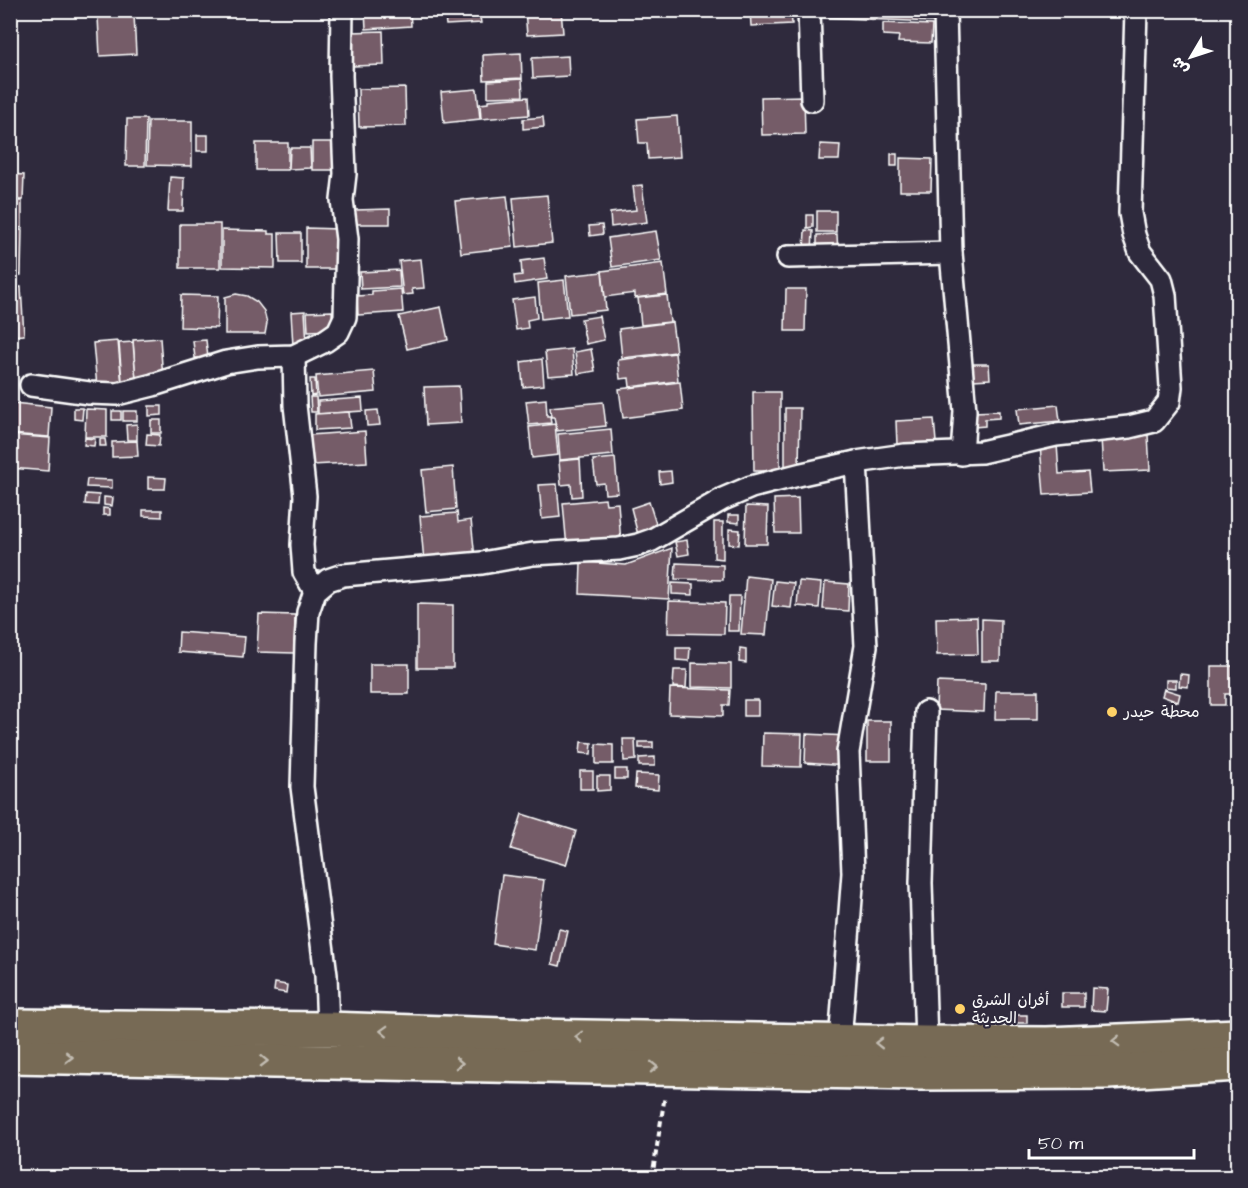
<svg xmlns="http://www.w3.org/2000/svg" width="1248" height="1188" viewBox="0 0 1248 1188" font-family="'Architects Daughter','Playpen Sans Arabic',sans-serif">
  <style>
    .building { fill: #745c67; stroke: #fff; stroke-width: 1.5 }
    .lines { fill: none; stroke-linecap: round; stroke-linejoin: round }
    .street-casing { stroke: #fff; stroke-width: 26 }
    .primary-casing { stroke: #fff; stroke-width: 38 }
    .path { stroke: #fff; stroke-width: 4; stroke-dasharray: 6 4.5; stroke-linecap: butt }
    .street { stroke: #2f2a3d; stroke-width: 21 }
    .primary { stroke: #776a54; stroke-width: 33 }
    .oneway { stroke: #c2bcb2 }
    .poi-dot { fill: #ffd166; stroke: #2f2a3d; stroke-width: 2 }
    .labels { text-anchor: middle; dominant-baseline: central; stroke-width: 4.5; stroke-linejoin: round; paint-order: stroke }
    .poi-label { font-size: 16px; fill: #fff; stroke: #2f2a3d; text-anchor: start }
  </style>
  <rect width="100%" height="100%" fill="#2f2a3d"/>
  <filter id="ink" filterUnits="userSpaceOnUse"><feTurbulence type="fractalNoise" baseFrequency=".0167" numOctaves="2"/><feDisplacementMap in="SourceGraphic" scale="12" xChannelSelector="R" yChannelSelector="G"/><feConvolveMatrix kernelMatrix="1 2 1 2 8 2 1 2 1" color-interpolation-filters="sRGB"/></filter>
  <g filter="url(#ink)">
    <g class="building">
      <path d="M101,10H136V11L101,13Z"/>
      <path d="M365,10H410L411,26L366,29Z"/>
      <path d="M444,10H479L481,23L446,25Z"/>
      <path d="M525,10H561L563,33L527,35Z"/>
      <path d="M750,10H791L792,24L751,26Z"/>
      <path d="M818,10H934L933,22L818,17Z"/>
      <path d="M134,15L136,54L100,56L98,17Z"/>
      <path d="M883,23L932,25L931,43L898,42L899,36L883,35Z"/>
      <path d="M383,31L384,65L353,66L352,32Z"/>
      <path d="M521,53L522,78L484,80L483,55Z"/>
      <path d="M568,56L569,76L533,78L532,58Z"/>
      <path d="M522,79L523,96L488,97V81Z"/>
      <path d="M405,88L406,126L359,127L358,89Z"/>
      <path d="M477,89L480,119L444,123L441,92Z"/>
      <path d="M804,96L805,134L762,135L761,97Z"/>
      <path d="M528,97L529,115L481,119L480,104L488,103V100Z"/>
      <path d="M677,116L680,157L648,159L647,143H639L637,119Z"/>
      <path d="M543,117L544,127L523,129V119Z"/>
      <path d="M127,119H146L145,166H126Z"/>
      <path d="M148,121H192V166L147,165Z"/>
      <rect x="197" y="135" width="11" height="16"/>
      <path d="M10,137H12L13,170H10Z"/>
      <rect x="312" y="142" width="25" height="28"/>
      <rect x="256" y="143" width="32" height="27"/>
      <path d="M820,144L840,145L839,160H819Z"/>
      <path d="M290,148H310L311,168L289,169Z"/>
      <rect x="891" y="154" width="6" height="12"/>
      <path d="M900,158L932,159L931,191H900Z"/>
      <path d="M10,174L24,175L23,200H10Z"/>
      <path d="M170,177L184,178L183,211H168Z"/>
      <path d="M642,185L647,222L611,227L610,213L636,210L633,186Z"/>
      <path d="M547,195L552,243L517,247L513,198Z"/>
      <path d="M507,196L513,247L461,253L455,201Z"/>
      <path d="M10,201H22V228L10,227Z"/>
      <path d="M390,209V224H355V210Z"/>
      <rect x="817" y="211" width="19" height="21"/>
      <path d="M807,215H813V227L807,228Z"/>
      <rect x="180" y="224" width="40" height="44"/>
      <path d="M602,225L603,234L590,236L589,226Z"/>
      <path d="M306,228L339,229L338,269H306Z"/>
      <path d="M10,230H22L21,275H10Z"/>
      <path d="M222,230L268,231V234H275V268L222,267Z"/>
      <path d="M805,230L813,231L812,252L804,251Z"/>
      <path d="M656,231L661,260L612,267L608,238Z"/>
      <path d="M279,233H301V263H280Z"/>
      <path d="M837,234L838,254H817V235Z"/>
      <path d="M544,258L547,279L515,284L514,276L522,275L521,261Z"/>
      <path d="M421,259L424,288L412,289L413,294L403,295L399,261Z"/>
      <path d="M663,263L667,294L635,298V293L605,297L602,271Z"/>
      <path d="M399,270L400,287L361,289L360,272Z"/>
      <path d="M602,272L606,310L570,314L566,276Z"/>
      <path d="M564,280L568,316L541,319L538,283Z"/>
      <path d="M10,287H21L24,335L10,336Z"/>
      <path d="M401,289L403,312L358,315L357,296L372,295V291Z"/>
      <path d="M786,289H806L805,331H785Z"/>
      <path d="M236,294L247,296L257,302L264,311L267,323L265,334H225V297Z"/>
      <path d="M181,295L218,296L217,328L180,327Z"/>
      <path d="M667,295L670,322L641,325L638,298Z"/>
      <path d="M535,297L537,318L527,320L528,328L516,330L512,300Z"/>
      <path d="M441,307L448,340L407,349L399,316Z"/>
      <path d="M305,311L307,345L293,346L291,312Z"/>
      <path d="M332,311L333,330L308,331L307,312Z"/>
      <path d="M599,316L604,340L586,344L581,319Z"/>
      <path d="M672,322L676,352L622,358L619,329Z"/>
      <path d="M160,338L163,379L136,384L133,340Z"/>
      <path d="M206,340L208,358H195L193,341Z"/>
      <path d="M118,341L122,385L97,387L93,343Z"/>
      <path d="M133,342L136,380L122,381L119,343Z"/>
      <path d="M572,349L574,374L548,376L545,352Z"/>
      <path d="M591,349L595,371L578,374L575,352Z"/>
      <path d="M675,353L678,381L630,387L629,378L620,379L618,360Z"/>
      <path d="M542,359L544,385L523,387L521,362Z"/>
      <path d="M973,364H989L990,379L973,380Z"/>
      <path d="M374,371L376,392L318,397L316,376Z"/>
      <path d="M310,379H315L316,395L311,396Z"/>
      <path d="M680,382L683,410L623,418L619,389Z"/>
      <path d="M459,386L461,423L426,425L424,387Z"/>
      <path d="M753,392H780V471H754Z"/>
      <path d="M310,397H316L317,412H311Z"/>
      <path d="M362,398L363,411L318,414V401Z"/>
      <path d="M546,399L547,416H550L551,423L529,425L526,401Z"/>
      <path d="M603,402L606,426L557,431L554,417H551L550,407Z"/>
      <path d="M13,403L51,407L49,437L10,434Z"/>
      <path d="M1058,405L1060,421L1019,425L1017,409Z"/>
      <path d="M149,406H162V415L149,416Z"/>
      <path d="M74,408H83L82,420L74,419Z"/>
      <path d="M785,408H800L799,468H785Z"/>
      <path d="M86,409L107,410V437H85Z"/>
      <path d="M378,410L380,425L367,426L366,411Z"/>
      <rect x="112" y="411" width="9" height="9"/>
      <rect x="123" y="411" width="14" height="10"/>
      <path d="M999,411V418L985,419V426L974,427L973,412Z"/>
      <path d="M349,412L351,428L315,430V414Z"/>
      <path d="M934,419L936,442L897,445L896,421Z"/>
      <rect x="151" y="420" width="10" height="13"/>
      <path d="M137,424V440H127L126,425Z"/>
      <path d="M555,424L558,455L532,458L529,427Z"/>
      <path d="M611,429L613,455L560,460L558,434Z"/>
      <path d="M365,431L367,462L312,465L310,435Z"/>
      <path d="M147,434L160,435L159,446L146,445Z"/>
      <path d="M10,435L50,438L48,471L10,468Z"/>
      <path d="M1148,435L1150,470L1103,472L1101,437Z"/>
      <path d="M85,438L95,439L94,446L84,445Z"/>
      <path d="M100,439H105L106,446H100Z"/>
      <path d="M137,441L138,456L112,457V442Z"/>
      <path d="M1057,444L1059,474L1088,472L1090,492L1044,495L1040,445Z"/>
      <path d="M615,458L618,493L605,494L604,483L596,484L593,460Z"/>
      <path d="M580,459L582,496L572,497L571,484L561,485L559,461Z"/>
      <path d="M453,467L456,509L426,512L422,470Z"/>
      <path d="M671,471L672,482L660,484L659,472Z"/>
      <path d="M148,477L166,478L165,489H148Z"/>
      <path d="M87,479L112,480V488L86,487Z"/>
      <path d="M557,484L560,517L542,519L539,485Z"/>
      <path d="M86,494L99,495L98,505L85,504Z"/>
      <path d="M104,497L113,498L112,506L104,505Z"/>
      <path d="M798,498L799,533H775L774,499Z"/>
      <path d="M605,499L606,504L618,503L621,544L567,548L563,503Z"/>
      <path d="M649,502L657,527L638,535L631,508Z"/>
      <path d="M746,506L768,507L767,544H745Z"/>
      <path d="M103,508L110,509V515H103Z"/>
      <path d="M143,510H162V517L143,516Z"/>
      <path d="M457,511L458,522L471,520L475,558L424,562L420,516L457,513Z"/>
      <path d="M728,515H739V523L728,522Z"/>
      <path d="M714,522H723V559L714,558Z"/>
      <path d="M729,529L740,530L739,545L729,544Z"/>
      <path d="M687,540L689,554L678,556L675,542Z"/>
      <path d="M672,548L669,599L580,594L581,562L626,565Z"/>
      <path d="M676,563L723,565V580L675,579Z"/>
      <path d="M746,576L771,579L766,635L741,634Z"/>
      <path d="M775,581L794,583L791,608L772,606Z"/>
      <path d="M799,581L821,583L819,608L797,606Z"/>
      <path d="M825,582L849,584L848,611L823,609Z"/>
      <path d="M672,583L693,584V595L672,594Z"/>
      <path d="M729,596H740L739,631H728Z"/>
      <path d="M669,601L725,603L724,634L668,633Z"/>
      <path d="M417,604L453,605V668H417Z"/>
      <path d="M259,614L295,615L294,653L257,652Z"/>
      <path d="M977,617L978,654L937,655L936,618Z"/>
      <path d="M982,619L1001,620L1000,661H982Z"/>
      <path d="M179,632L245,637L243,657L178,652Z"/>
      <path d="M676,648H690L689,661L676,660Z"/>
      <path d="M740,648L746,649V663L739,662Z"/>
      <path d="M692,663L731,664V688L692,687Z"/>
      <rect x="370" y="664" width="39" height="30"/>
      <path d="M1211,666H1233L1232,694H1225V705H1211Z"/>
      <path d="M674,670H687L686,688L673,687Z"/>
      <path d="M1180,674L1189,675L1188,687L1179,686Z"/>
      <path d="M1166,680H1176V688L1166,687Z"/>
      <path d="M937,682L985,684L984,712L936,710Z"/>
      <path d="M670,688L730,690L729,705H723V716L669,714Z"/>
      <path d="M1164,689L1180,694L1178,702L1162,696Z"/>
      <path d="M996,691H1038V719H995Z"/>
      <rect x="744" y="700" width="14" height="16"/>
      <rect x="867" y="721" width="24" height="40"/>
      <path d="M763,733L802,734L801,767L762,766Z"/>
      <path d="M806,734L848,736L846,766L805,763Z"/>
      <path d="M623,739H635L636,760L624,761Z"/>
      <path d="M581,742L592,743L591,754L580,753Z"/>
      <rect x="639" y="742" width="14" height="6"/>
      <path d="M596,744L613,745V764H596Z"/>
      <path d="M655,757V766H639V758Z"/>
      <rect x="615" y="769" width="12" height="10"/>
      <rect x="580" y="771" width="13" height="18"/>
      <path d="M636,774L659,775L658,790L635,788Z"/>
      <path d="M597,776H610V790L597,791Z"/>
      <path d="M522,814L576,831L566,865L511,849Z"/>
      <path d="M502,875L544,880L535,950L493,944Z"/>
      <path d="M559,929L568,931L560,966L552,964Z"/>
      <path d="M275,983L287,985L286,993L274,991Z"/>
      <path d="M1092,988L1108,989L1106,1011L1091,1010Z"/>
      <rect x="1062" y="993" width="22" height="14"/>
      <path d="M1009,1015H1027V1023H1010Z"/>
    </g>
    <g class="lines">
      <g class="street-casing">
        <g id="street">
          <path d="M809,10L812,100"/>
          <path d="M945,10L951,253L965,411L962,454"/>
          <path d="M788,257L951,253"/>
          <path d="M294,356L295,405L305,496L302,545L304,572L315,591"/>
          <path d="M31,385L89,393L117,394L153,385L226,362L258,357L294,356L325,341L338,332L345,317L347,239L342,200L345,174L341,76L342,10"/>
          <path d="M926,712L921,883L926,1043"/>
          <path d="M328,1029L326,975L302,787L306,643L308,612L315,591L328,580L343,575L482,563L533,554L619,549L638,545L652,540L723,499L751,487L802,474L856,462L905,455L981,452L1056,435L1129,427L1154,421L1169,402L1171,387L1165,295L1161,279L1140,252L1134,235L1130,213L1136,10"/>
          <path d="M840,1042L853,873L848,752L866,646L856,462"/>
        </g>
      </g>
      <g class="primary-casing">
        <g id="primary">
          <path d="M10,1026L328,1029L528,1036L926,1043L1047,1044L1238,1036"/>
          <path d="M10,1056L917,1073L1108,1072L1238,1064"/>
        </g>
      </g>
      <path class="path" d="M652,1178L665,1095"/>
      <use href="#street" class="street"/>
      <use href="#primary" class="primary"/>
    </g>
    <defs><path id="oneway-chevron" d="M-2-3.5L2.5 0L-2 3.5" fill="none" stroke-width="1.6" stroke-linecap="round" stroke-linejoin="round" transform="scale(1.5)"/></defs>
    <g class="oneway">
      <use href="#oneway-chevron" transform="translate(384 1031) rotate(-178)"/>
      <use href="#oneway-chevron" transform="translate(579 1037) rotate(-179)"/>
      <use href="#oneway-chevron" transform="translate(1116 1041) rotate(178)"/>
      <use href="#oneway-chevron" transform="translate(879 1043) rotate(-179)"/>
      <use href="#oneway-chevron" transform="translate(69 1057) rotate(1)"/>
      <use href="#oneway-chevron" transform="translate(264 1061) rotate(1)"/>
      <use href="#oneway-chevron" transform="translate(459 1063) rotate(1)"/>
      <use href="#oneway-chevron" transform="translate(654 1067) rotate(1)"/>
    </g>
  </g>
  <g class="poi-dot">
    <circle cx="1112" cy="712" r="6"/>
    <circle cx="960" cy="1009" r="6"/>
  </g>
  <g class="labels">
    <g class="poi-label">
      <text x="1124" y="712">محطة حيدر</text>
      <text x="972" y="1000">أفران الشرق<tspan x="972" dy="18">الحديثة</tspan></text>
    </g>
  </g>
  <rect width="1248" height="1188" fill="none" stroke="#2f2a3d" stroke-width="36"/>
  <rect x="18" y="18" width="1212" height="1152" fill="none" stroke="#fff" stroke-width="2" filter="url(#ink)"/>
  <g transform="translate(1191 57) rotate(231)" stroke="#2f2a3d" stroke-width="4.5" paint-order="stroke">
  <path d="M0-4.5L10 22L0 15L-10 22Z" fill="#ffffff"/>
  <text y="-9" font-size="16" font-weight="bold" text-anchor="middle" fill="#ffffff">ش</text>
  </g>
  <path d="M1029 1149v9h165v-9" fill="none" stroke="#ffffff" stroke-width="3"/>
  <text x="1038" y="1149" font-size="18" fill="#ffffff" stroke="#2f2a3d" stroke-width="4.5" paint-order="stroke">50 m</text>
</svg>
